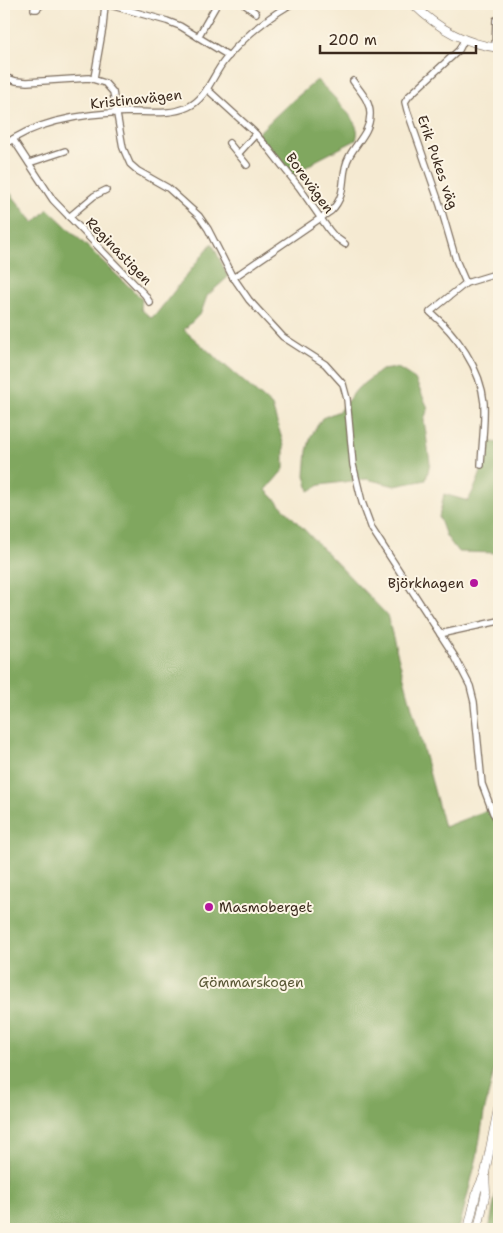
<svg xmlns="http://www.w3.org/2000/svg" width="503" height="1233" viewBox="0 0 503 1233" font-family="'Shantell Sans',sans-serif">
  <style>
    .forest { fill: #80a75e; stroke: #5e683e }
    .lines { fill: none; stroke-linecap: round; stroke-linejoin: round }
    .street-casing { stroke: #7c6d5d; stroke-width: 8 }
    .secondary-casing { stroke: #7c6d5d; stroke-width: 9 }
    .street { stroke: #fff; stroke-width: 5.5 }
    .secondary { stroke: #fff; stroke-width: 8 }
    .poi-dot { fill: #b5179e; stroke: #fcf5e5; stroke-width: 2 }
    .labels { text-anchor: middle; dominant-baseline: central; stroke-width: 4; stroke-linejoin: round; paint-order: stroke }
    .street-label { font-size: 14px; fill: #3b2a1e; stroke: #fcf5e5 }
    .poi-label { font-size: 14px; fill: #3b2a1e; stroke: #fcf5e5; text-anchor: end }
    .park-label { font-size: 14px; fill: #595735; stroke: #fcf5e5 }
  </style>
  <rect width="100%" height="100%" fill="#fcf5e5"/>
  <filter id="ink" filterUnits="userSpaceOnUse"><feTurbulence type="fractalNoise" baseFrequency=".02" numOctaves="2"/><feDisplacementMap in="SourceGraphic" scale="10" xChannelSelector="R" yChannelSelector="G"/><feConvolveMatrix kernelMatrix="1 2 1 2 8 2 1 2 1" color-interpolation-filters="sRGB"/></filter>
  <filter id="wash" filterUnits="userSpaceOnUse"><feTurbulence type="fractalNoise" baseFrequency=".0096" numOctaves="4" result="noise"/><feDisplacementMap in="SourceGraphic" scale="20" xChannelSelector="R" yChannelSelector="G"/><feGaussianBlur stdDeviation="1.12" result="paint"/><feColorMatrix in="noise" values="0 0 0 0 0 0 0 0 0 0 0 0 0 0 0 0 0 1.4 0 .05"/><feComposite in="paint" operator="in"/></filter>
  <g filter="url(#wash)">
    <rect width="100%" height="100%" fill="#f5ead2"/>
    <g class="forest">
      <path d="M317,80C328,91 352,113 357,129C358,132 357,137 356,140L317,160L293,176L257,134L284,108Z"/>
      <path d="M4,185L34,223L48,209L142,299L141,309L151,318L157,313L212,243L228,277L207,296L201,313L184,330L272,406L284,446V469L266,490L387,615L444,827L493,808L499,819V1050L484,1113L477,1157L459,1229H4Z"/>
      <path d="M398,368L415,379L428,408L424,420L430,463L426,480L395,486L367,479L320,485L309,491L305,475L307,451L311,436L322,418L339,411L358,388L381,370Z"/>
      <path d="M486,441L499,443V553L458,552L446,536L439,517L444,494L468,501C479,480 485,465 486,441Z"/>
      <path d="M499,1176V1229H489L490,1225Z"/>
    </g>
  </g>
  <g filter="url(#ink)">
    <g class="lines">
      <g class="street-casing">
        <g id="street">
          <path d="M106,4L167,21L180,26L229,56"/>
          <path d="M244,4L256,13"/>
          <path d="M34,9H37L42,4"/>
          <path d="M198,37L217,4"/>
          <path d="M464,40L459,50L409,96L405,102L407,110L440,205L456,260L466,283"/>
          <path d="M495,48L496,20"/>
          <path d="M4,77L16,81L27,82L89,78L105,83L113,92L123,148L130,164L138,171L168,188L199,216L208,229L231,274L249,300L283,337L325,364L343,384L347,399L353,465L362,502L372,529L455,657L470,686L474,702L482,784L493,813L499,822"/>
          <path d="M94,78L103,27L105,4"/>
          <path d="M207,89L253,131L269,149L299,187L329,230L334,236L345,244"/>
          <path d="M13,139L53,200L145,295L150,303"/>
          <path d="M229,143L247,165"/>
          <path d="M4,145C37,120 90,113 131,112C149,112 171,115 188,107C207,98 212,76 225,60C243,38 267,18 291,4"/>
          <path d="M239,153L256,134"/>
          <path d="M29,163L65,151"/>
          <path d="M69,217L94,196L106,190"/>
          <path d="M233,278L331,211C349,193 339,175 349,157C356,143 370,132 370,115C371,102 360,91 353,81"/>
          <path d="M481,465C482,444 485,423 484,403C481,368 456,334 430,312L466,283L499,273"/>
          <path d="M440,634L499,621"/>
        </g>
      </g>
      <g class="secondary-casing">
        <g id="secondary">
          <path d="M413,4C437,28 465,44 499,48"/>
          <path d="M468,1229L477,1191L485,1173L499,1104"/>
          <path d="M478,1229L486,1192L485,1174"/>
        </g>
      </g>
      <use href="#street" class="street"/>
      <use href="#secondary" class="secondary"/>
    </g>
  </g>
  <g class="poi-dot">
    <circle cx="474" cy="583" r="5"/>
    <circle cx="209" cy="907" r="5"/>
  </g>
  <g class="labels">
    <g class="street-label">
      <text transform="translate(136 99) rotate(-6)">Kristinavägen</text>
      <text transform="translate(438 162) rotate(71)">Erik Pukes väg</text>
      <text transform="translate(310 183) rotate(54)">Borevägen</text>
      <text transform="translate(119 251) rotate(46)">Reginastigen</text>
    </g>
    <g class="poi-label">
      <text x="464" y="583">Björkhagen</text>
      <text x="219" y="907" text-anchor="start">Masmoberget</text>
    </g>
    <g class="park-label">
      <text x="251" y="982">Gömmarskogen</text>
    </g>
  </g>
  <rect width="503" height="1233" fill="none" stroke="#fcf5e5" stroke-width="20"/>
  <path d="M320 45v8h156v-8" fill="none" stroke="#3b2a1e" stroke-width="2.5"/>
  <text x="328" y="45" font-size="15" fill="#3b2a1e" stroke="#fcf5e5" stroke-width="4" paint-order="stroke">200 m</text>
</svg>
